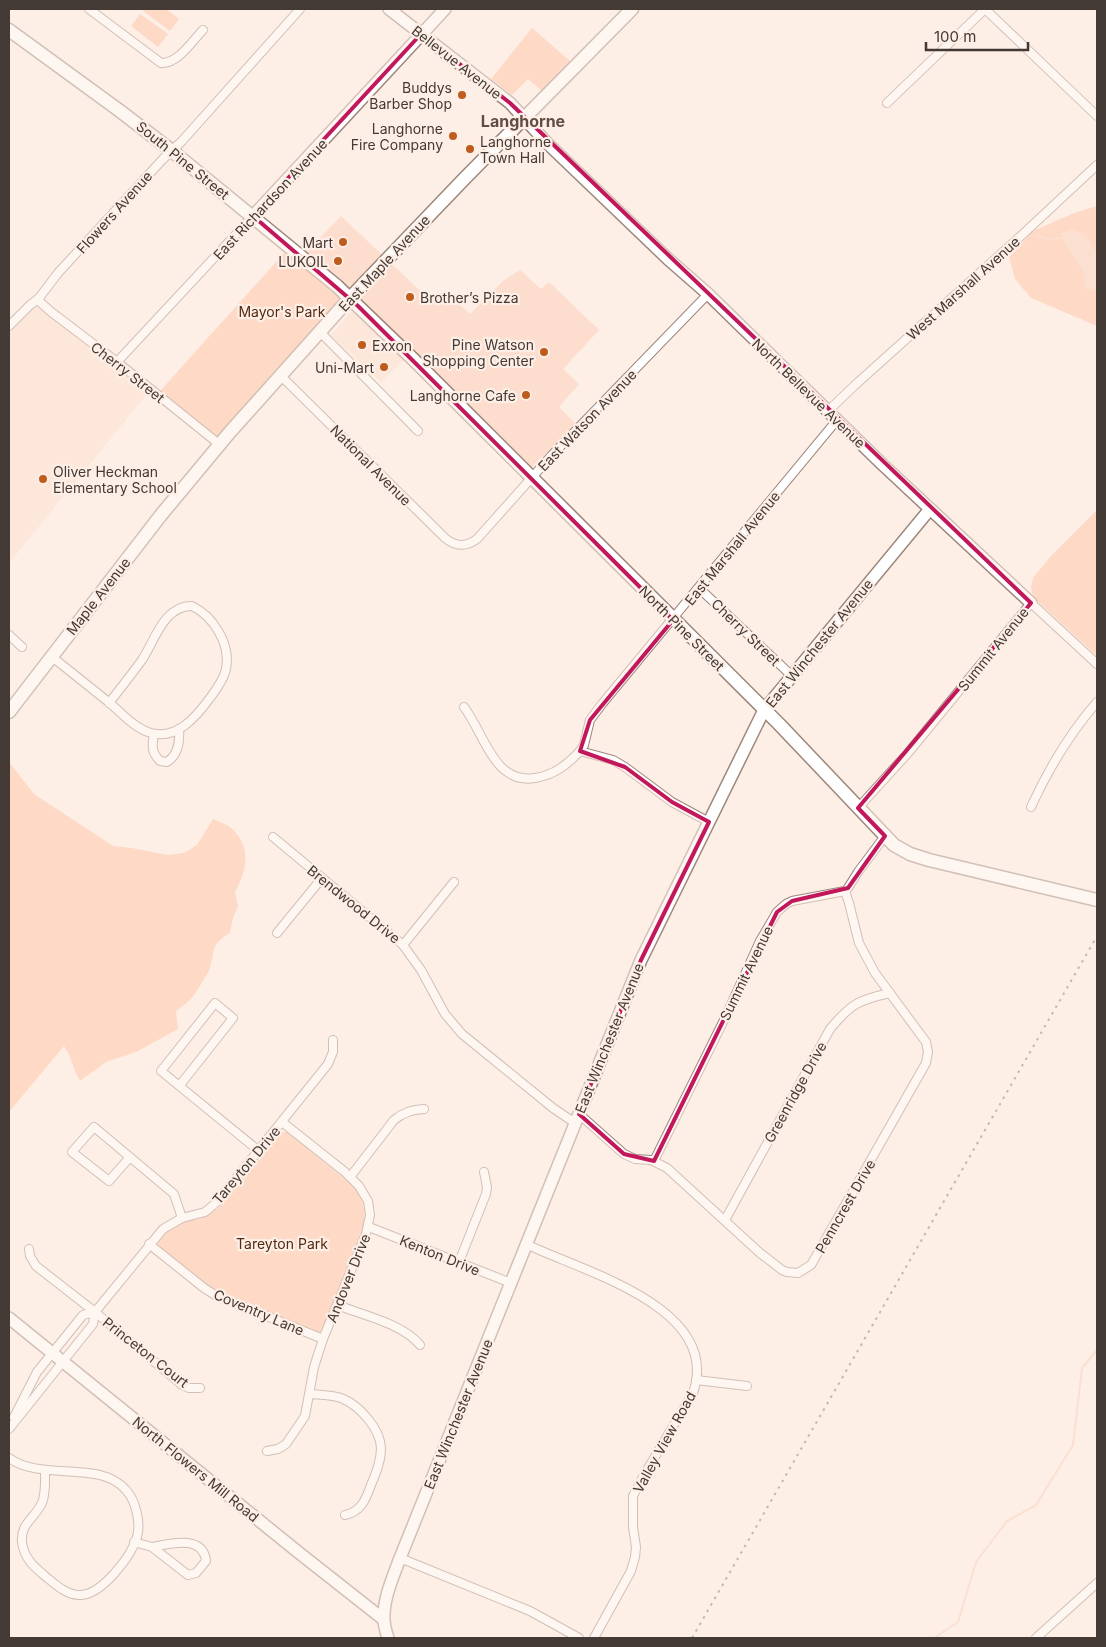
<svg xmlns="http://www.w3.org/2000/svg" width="1106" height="1647" viewBox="0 0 1106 1647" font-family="Inter,sans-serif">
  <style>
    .built { fill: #fdddcd }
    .green { fill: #fec09f }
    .water { fill: #f8cfba }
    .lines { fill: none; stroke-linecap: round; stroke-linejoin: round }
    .stream { stroke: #f8cfba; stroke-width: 2 }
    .street-casing { stroke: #9d877c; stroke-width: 10 }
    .secondary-casing { stroke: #9d877c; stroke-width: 14 }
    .primary-casing { stroke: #9d877c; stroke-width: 15 }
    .street { stroke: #fff; stroke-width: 8 }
    .secondary { stroke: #fff; stroke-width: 11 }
    .primary { stroke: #fff; stroke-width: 12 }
    .rail { stroke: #7f736d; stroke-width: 2; stroke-dasharray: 2.5 5; stroke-linecap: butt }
    .marked { fill: none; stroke: #c2185b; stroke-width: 4; stroke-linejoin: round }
    .poi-dot { fill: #be5c1d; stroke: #fdeee6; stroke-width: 2 }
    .labels { text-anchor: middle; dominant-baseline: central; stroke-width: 4.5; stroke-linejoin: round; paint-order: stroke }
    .street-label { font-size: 14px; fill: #443a35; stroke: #fdeee6 }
    .poi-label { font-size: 14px; fill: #443a35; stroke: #fdeee6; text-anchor: end }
    .park-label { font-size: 14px; fill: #552a11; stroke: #fdeee6 }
    .quarter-label { font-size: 16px; font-weight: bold; fill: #614d43; stroke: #fdeee6 }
  </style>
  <rect width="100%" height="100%" fill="#fdeee6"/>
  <g class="built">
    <path d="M341,216L434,304L446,293L470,314L503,281L520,270L541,289L549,282L599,330L563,369L579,384L559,407L576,424L531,468L413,351L381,382L331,335L362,299L307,251Z"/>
    <path d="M35,305L127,377L147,394L9,563V333Z"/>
  </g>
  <g class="green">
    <path d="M145,9H166L179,19L170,31L143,11Z"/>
    <path d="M140,14L168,34L158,47L131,26Z"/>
    <path d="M532,28L570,61L542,91L528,79L512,95L491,79Z"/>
    <path d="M1097,206V326L1031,298L1015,279L1009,257L1033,231L1074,213Z"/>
    <path d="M286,251L341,297L342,300L218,438L160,391Z"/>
    <path d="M1097,510V656L1033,597L1031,588L1033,578L1051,556Z"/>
    <path d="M9,762L34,794L113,846L132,848L168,855L184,853L197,845L213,819C219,822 227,824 231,828C252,846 247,871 235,892L238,906L233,918L230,933C209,946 216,948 210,968C209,972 206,975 204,979C196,993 190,1002 176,1011L178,1029L138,1051L106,1062L80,1081C73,1070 72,1057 64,1046L9,1112Z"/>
    <path d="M283,1132H287L351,1184C364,1197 366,1210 364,1228L325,1327L320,1332L316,1333L219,1293L200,1281L160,1249L158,1245C159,1236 171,1227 179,1223C186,1220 195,1221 202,1218C210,1215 216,1210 222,1205L279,1134Z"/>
  </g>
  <path class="water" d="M1072,229L1086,235L1091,245L1097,253V291L1087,289C1083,282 1085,276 1082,269C1076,256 1064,248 1062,233Z"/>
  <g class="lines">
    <g class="stream">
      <path d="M1037,235L1047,239L1063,238"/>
      <path d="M934,1638L958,1622L976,1562L1007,1521L1036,1505L1073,1445L1082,1368L1097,1350"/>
    </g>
    <g class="street-casing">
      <g id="street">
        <path d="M89,9L161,63C178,64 192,41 203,30"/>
        <path d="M985,9L1097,116"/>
        <path d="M887,103L985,9"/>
        <path d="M39,298L40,302L50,311L117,362L219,444"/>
        <path d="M9,326L30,305L39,298L58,273L163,159L182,141L300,9"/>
        <path d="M320,332L418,431"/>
        <path d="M117,362L253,216"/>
        <path d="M281,376L445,538C456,547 466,547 477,539L551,456L708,294"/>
        <path d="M828,411L854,386L1023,234L1097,165"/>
        <path d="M699,588L792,676"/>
        <path d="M9,635L22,647"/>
        <path d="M51,656C71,672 91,688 111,704C122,714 136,729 151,733C177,740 196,717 210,698C216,690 224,679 226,669C231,644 213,616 192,606C164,605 154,642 142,660C131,675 120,689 109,703"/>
        <path d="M464,707C484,733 494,785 535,778C554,775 567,765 580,751L613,760L625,767L672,802L709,822"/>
        <path d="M154,734C152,746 151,752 160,761L167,762C178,755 180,742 179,729"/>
        <path d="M580,751L584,745L590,720L602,704L837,420"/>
        <path d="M1031,807C1048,770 1070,733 1097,702"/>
        <path d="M858,808L908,753L1031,603L1097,664"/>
        <path d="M273,837L403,945L421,970L445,1014L462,1034L553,1108L575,1123"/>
        <path d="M277,933L322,878"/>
        <path d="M403,945L454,882"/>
        <path d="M180,1085L233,1018L215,1003L161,1071L259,1151"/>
        <path d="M579,1114L624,1154L635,1159L651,1160L667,1168L760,1253L782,1270L787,1272L798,1273L811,1265L926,1063L928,1052L926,1042L875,973L859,943L849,903L845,891"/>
        <path d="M130,1157L109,1181L72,1152L94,1127L174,1194L182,1218"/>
        <path d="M654,1161L725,1018L760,941L777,912L786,904L792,901L845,891L848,888L858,872L885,836"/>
        <path d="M350,1177L394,1120C404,1112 412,1110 424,1109"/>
        <path d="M725,1220L830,1029C851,1004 858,1000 890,993"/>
        <path d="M369,1227L511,1283"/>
        <path d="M149,1244L204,1288L215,1295L323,1339"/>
        <path d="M526,1244C581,1271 723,1307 693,1393L644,1475L633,1496V1527L636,1547L635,1557L631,1571L594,1638"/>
        <path d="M29,1249L30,1256L36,1266L95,1312L182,1385L189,1388H200"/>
        <path d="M459,1262L486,1194L487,1187L484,1172"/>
        <path d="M337,1305C363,1315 403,1324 420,1345"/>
        <path d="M696,1380L747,1386"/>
        <path d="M310,1394C321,1395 331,1395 341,1398C359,1405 380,1428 381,1448C381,1461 376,1473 371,1485C366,1499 361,1512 345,1515"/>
        <path d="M14,1417L37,1372L83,1315L95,1312"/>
        <path d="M9,1429L93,1324L95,1312L163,1229L182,1218L205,1212L217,1202L328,1064L333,1052V1040"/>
        <path d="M267,1451L278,1449L286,1444L305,1416L314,1367L323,1339L366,1234L370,1215L368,1201L359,1186L345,1172L282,1122"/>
        <path d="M9,1458C42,1482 100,1459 126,1490C136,1501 141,1523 137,1537C131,1557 102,1594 81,1595C67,1596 55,1584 45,1576C33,1566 24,1558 22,1542C20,1524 35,1518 42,1503C46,1493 45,1481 45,1470"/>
        <path d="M134,1542L152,1547L188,1575L196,1573L206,1561C203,1534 169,1544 152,1547"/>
        <path d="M400,1558L530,1611L579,1638"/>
        <path d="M1036,1638L1097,1583"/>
      </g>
    </g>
    <g class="secondary-casing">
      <g id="secondary">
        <path d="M389,9L510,103L547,143L668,259L708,294L883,465L1031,603"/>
        <path d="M253,216L445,9"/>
        <path d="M9,1318L298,1552L383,1619"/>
        <path d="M388,1638C386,1632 384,1625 384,1619C383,1599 393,1577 400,1558L641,960L764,710L930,509"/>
      </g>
    </g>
    <g class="primary-casing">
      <g id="primary">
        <path d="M9,30L120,111L172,151L337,286L414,360L779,724L894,845L910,854L929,860L1097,900"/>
        <path d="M9,712L161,515L230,432L350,298L464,179L632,9"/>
      </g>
    </g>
    <use href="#street" class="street"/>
    <use href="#secondary" class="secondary"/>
    <use href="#primary" class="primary"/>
    <path class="rail" d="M692,1638L1097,936"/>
  </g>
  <path d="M0 0H1106V1647H0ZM421,34L510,103L1031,603L858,808L885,836L848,888L792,901L777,912L654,1161L624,1154L579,1114L641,960L709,822L672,802L625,767L580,751L590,720L673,620L358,306L253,216Z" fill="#fdeee6" fill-opacity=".55" fill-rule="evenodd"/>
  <path class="marked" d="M421,34L510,103L1031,603L858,808L885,836L848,888L792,901L777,912L654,1161L624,1154L579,1114L641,960L709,822L672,802L625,767L580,751L590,720L673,620L358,306L253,216Z"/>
  <g class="poi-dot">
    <circle cx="462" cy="95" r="5"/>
    <circle cx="453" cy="136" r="5"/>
    <circle cx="470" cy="149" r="5"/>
    <circle cx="343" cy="242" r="5"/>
    <circle cx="338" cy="261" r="5"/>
    <circle cx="410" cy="297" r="5"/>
    <circle cx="362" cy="345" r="5"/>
    <circle cx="544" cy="352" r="5"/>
    <circle cx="384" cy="367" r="5"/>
    <circle cx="526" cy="395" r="5"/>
    <circle cx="43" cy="479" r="5"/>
  </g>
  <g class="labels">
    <g class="street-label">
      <text transform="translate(457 62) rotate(38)">Bellevue Avenue</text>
      <text transform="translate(183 160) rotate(39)">South Pine Street</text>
      <text transform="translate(270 199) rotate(-47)">East Richardson Avenue</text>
      <text transform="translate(114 212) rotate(-48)">Flowers Avenue</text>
      <text transform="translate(384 263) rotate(-47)">East Maple Avenue</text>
      <text transform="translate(963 288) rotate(-42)">West Marshall Avenue</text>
      <text transform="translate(128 372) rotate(38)">Cherry Street</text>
      <text transform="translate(809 393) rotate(44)">North Bellevue Avenue</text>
      <text transform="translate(587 420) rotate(-46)">East Watson Avenue</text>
      <text transform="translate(371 465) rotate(45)">National Avenue</text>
      <text transform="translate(732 548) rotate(-51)">East Marshall Avenue</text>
      <text transform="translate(98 596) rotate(-52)">Maple Avenue</text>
      <text transform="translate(682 628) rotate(45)">North Pine Street</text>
      <text transform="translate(746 632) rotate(44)">Cherry Street</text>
      <text transform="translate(819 643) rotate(-51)">East Winchester Avenue</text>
      <text transform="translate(993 649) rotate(-51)">Summit Avenue</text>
      <text transform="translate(354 904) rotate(39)">Brendwood Drive</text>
      <text transform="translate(746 973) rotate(-64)">Summit Avenue</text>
      <text transform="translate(609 1038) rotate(-68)">East Winchester Avenue</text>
      <text transform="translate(795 1092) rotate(-61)">Greenridge Drive</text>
      <text transform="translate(246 1165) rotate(-50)">Tareyton Drive</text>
      <text transform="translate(845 1206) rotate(-60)">Penncrest Drive</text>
      <text transform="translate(440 1255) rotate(22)">Kenton Drive</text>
      <text transform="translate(348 1278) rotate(-68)">Andover Drive</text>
      <text transform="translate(259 1312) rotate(23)">Coventry Lane</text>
      <text transform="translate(146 1352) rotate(38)">Princeton Court</text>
      <text transform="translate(458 1414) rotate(-68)">East Winchester Avenue</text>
      <text transform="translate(664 1442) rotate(-61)">Valley View Road</text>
      <text transform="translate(196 1469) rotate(39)">North Flowers Mill Road</text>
    </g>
    <g class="poi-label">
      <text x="452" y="87">Buddys<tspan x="452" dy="16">Barber Shop</tspan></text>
      <text x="443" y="128">Langhorne<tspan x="443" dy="16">Fire Company</tspan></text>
      <text x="480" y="141" text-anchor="start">Langhorne<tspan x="480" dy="16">Town Hall</tspan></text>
      <text x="333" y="242">Mart</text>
      <text x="328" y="261">LUKOIL</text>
      <text x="420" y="297" text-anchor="start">Brother’s Pizza</text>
      <text x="534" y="344">Pine Watson<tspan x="534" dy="16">Shopping Center</tspan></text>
      <text x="372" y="345" text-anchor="start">Exxon</text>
      <text x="374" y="367">Uni-Mart</text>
      <text x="516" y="395">Langhorne Cafe</text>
      <text x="53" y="471" text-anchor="start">Oliver Heckman<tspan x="53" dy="16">Elementary School</tspan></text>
    </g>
    <g class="park-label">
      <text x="282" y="311">Mayor's Park</text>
      <text x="282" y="1243">Tareyton Park</text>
    </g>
    <g class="quarter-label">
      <text x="523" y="121">Langhorne</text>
    </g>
  </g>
  <rect width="1106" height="1647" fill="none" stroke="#443a35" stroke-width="20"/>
  <path d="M926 42v8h102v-8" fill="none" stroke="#443a35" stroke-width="2.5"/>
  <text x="934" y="42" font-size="15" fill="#443a35" stroke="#fdeee6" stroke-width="4" paint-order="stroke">100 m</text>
</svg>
